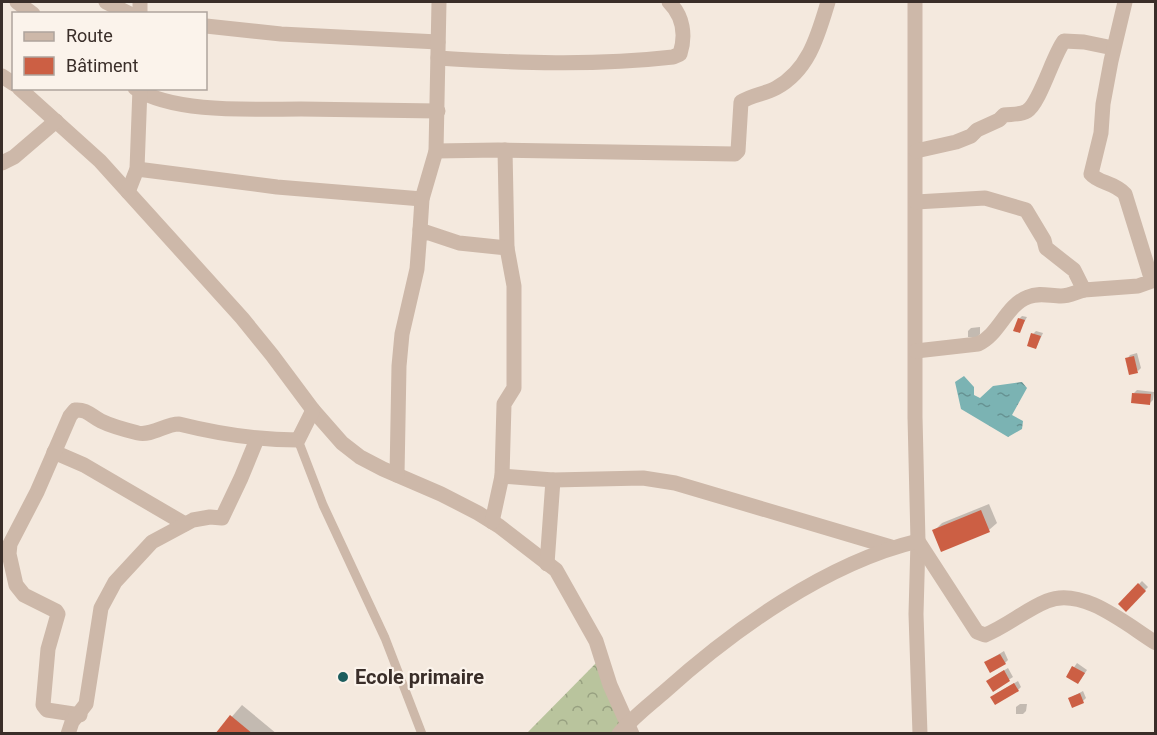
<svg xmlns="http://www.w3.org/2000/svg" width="1157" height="735" viewBox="0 0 1157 735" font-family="Roboto,sans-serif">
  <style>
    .forest { fill: url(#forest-crowns) }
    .water { fill: url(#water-ripples) }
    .shadow { fill: #0003 }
    .building { fill: #cc5f44 }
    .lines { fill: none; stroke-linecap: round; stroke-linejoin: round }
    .service { stroke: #cdb8a9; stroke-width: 9 }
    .minor { stroke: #cdb8a9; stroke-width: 15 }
    .poi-dot { fill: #1c5d5e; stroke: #fbf3eb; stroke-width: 2 }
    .labels { text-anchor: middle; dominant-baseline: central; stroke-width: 4.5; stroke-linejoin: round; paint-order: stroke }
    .poi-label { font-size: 20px; font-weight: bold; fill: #3a2e29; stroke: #fbf3eb; text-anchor: start }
  </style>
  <defs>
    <pattern id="forest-crowns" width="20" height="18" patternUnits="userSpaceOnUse" patternTransform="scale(1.5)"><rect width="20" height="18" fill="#b9c49d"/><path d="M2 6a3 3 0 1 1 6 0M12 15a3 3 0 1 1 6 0" fill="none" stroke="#97a080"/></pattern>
    <pattern id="water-ripples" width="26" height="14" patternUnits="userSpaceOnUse" patternTransform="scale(1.5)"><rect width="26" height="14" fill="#7bb3b3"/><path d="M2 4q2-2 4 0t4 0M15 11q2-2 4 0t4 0" fill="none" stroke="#669292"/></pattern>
  </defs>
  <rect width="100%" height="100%" fill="#f4e9de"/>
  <path class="forest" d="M599,660L628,733L526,734Z"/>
  <path class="water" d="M964,376L974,387V395L980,398L993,386L1022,382L1027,388L1012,415L1023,421L1022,429L1008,437L961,409L955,382Z"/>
  <g class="shadow">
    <path d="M1022,316L1027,317L1019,332V319Z"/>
    <path d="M980,327V334L977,337H968V331L971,328Z"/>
    <path d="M1036,331L1043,333L1036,348L1033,334Z"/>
    <path d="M1137,353L1141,368L1138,371L1127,359L1130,355Z"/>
    <path d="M1137,390L1154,392L1153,400L1150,403L1134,393Z"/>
    <path d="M989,504L997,523L989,530L934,531L942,523Z"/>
    <path d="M1142,581L1148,587L1126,610L1120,604Z"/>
    <path d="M1004,651L1008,660L1005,663L986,662Z"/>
    <path d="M1077,663L1087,670L1081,679L1068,676Z"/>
    <path d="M1008,668L1013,677L993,690L991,678Z"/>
    <path d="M1018,681L1021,687L1018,690L995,694Z"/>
    <path d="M1083,691L1086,698L1083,701L1070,698Z"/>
    <path d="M1020,704H1027L1026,711L1023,714H1016V707Z"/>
    <path d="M242,705L277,734H217Z"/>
  </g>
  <g class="building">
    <path d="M1018,318L1025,320L1020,333L1013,331Z"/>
    <path d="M1031,333L1041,336L1036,349L1027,346Z"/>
    <path d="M1134,356L1138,373L1129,375L1125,358Z"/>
    <path d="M1132,393L1151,394L1150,405L1131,403Z"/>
    <path d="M981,510L990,532L941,552L932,530Z"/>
    <path d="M1138,583L1146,591L1126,612L1118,604Z"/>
    <path d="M1000,654L1006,664L990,673L984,662Z"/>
    <path d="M1072,666L1085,673L1078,684L1066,677Z"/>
    <path d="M1004,670L1010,681L993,692L986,681Z"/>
    <path d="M1014,683L1019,691L995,705L990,697Z"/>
    <path d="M1080,693L1084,703L1072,708L1068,698Z"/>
    <path d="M230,715L253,734H215Z"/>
  </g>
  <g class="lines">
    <path class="service" d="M298,440L323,505L385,638L422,734"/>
    <g class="minor">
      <path d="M17,2L33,14"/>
      <path d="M106,2L130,14"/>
      <path d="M915,2V417L918,541L916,614L920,734"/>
      <path d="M140,14V2"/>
      <path d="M206,26L281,34L438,42"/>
      <path d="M438,58C517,63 594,66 673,57L680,54C686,35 683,16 669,2"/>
      <path d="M2,76L14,84"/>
      <path d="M19,88L100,161L128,192L242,318L272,355L313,410L342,443L360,457L383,469L441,494L478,513L499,526L556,570L596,641L610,685L632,734"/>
      <path d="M135,88C174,114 254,109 301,109C346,110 392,110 438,111"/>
      <path d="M505,150L507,248"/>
      <path d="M436,151L498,150L735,154L738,151L741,102C751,95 765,94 776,88C809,70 818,35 828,2"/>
      <path d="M916,151L956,142L971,136L977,130L999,120L1004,115C1012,114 1021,115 1027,111C1040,103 1053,55 1064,41L1084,42L1113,48"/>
      <path d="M2,163L14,157L56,121"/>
      <path d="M137,169L277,187L422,199"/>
      <path d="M128,192L137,169L140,88"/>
      <path d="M916,202L985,198L1026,210L1044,240L1046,248L1074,270L1084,290L1138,286L1152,281L1125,194C1114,182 1098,183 1091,174L1101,133L1103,104L1111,61L1125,2"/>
      <path d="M420,230L422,199L436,151L439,2"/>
      <path d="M916,351L978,344C999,335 1006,305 1028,297C1039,292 1050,296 1061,296C1069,296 1076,292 1084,290"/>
      <path d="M54,452L84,465L185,524"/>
      <path d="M397,475L399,366L402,334L417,269L420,230L459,243L507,248L514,286V388L504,404L502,476L492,522"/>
      <path d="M502,476L553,480L643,478L675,483L891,547"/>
      <path d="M547,564L553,480"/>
      <path d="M80,715L47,710L43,705L48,649L58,614L56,611L24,595L16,585L9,554L10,544L37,492L70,416L75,410C87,409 91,416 101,421C111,426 126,430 138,433C152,436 165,424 179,424C219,434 257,440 298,440L313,410"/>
      <path d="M68,734L72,722L86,704L101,608L115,582L152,542L193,520L210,517L222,518L241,478L257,439"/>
      <path d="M619,734C632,718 648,706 663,693C733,630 826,563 918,541L977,632L985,635C1007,626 1025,610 1047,601C1082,586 1127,625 1156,643"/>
    </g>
  </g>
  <circle class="poi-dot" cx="343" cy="677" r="6"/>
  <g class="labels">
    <g class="poi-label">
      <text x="355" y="677">Ecole primaire</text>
    </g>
  </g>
  <rect width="1157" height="735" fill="none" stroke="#3a2e29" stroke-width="6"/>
  <rect x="12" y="12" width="195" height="78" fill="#fbf3eb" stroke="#aea49d" stroke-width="1.5"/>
  <rect x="24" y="32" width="30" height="9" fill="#cdb8a9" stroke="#aea49d" stroke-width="1.5"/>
  <text x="66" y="42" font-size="18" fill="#3a2e29">Route</text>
  <rect x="24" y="57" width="30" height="18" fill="#cc5f44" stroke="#aea49d" stroke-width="1.5"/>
  <text x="66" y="72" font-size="18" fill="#3a2e29">Bâtiment</text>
</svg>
